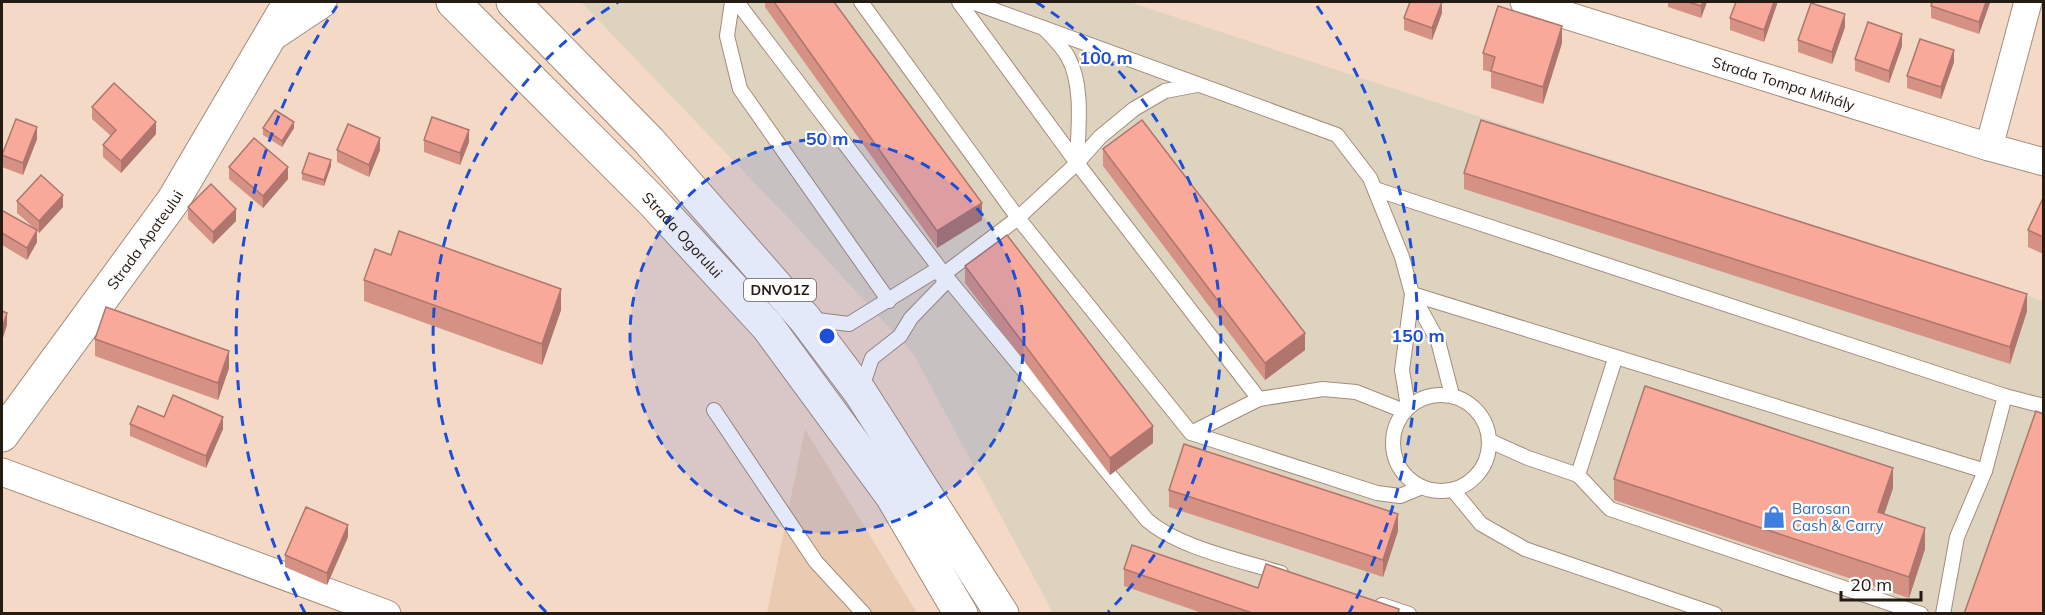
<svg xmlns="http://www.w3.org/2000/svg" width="2045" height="615" viewBox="0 0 2045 615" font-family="Mulish,sans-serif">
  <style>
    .commercial { fill: #ded3bf }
    .built { fill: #eacbb2 }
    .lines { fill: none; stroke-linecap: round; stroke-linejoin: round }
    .service-casing { stroke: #a48c7a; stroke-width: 16 }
    .minor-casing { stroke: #a48c7a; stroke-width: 29 }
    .tertiary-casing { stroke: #a48c7a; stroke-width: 35 }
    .trunk-casing { stroke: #a48c7a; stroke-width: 35 }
    .service { stroke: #fff; stroke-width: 14 }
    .minor { stroke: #fff; stroke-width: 27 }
    .tertiary { stroke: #fff; stroke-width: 33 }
    .trunk { stroke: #fff; stroke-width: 33 }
    .wall { fill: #d59184 }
    .shaded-wall { fill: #ae766c }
    .building { fill: #f8a99a; stroke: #ae766c; stroke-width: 1.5 }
    .ring { fill: none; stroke: #1d4ed8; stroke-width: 3; stroke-dasharray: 10 8 }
    .labels { text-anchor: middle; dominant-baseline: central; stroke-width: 4.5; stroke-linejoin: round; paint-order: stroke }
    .shield { fill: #fff; stroke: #665f5a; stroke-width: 1.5 }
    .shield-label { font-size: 14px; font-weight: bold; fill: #241b13 }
    .street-label { font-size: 15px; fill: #241b13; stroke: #fff }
    .shop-label { font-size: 15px; fill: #366cbe; stroke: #fff; text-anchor: start }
    .centre { fill: #1d4ed8; stroke: #fff; stroke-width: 3 }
    .ring-label { font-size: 18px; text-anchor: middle; font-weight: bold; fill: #1d4ed8; stroke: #fff; stroke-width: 4.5; stroke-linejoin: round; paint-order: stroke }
  </style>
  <rect width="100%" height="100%" fill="#f3d9c6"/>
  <path class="commercial" d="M581,2H1129L2043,301V613H1053L914,355L794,224Z"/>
  <path class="built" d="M805,429L917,613H767Z"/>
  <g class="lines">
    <g class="service-casing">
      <g id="service">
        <path d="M732,2L727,36L740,89L889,301"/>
        <path d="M737,2L944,274L1147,520C1179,548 1240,560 1281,573"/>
        <path d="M861,2L1018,218L1191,433L1377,493L1400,496L1422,487"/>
        <path d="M959,2L1077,163L1259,399"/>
        <path d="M972,2L1337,135L1370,178L1402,257L1412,294L1438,341L1452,395"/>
        <path d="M1044,28C1052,37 1062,46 1068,57C1084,86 1078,130 1077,163"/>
        <path d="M1375,189L2005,396L2044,406"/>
        <path d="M944,274L1018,218L1077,163L1100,137L1134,109L1165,91L1197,85"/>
        <path d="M1412,294L1985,471"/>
        <path d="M809,319L849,324L933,272L944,274L943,285L911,318L900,336L872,358L861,390"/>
        <circle cx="1441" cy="443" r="48"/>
        <path d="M1408,407L1402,370L1412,294"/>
        <path d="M714,410L816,562L864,614"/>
        <path d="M1191,433L1259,399L1323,389L1356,392L1404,411"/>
        <path d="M1490,441L1528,458L1578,475L1615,359"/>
        <path d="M1578,475L1610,509L1921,614"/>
        <path d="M1453,490L1481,524L1525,549L1715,614"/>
        <path d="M1382,605L1409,614"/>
        <path d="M1943,614L1957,537L1985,471L2005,396"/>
      </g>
    </g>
    <g class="minor-casing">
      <g id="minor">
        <path id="s1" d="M1524,2L1989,147L2044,162"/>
        <path d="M1989,147L2028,2"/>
        <path d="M2,472L387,614"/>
      </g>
    </g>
    <g class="tertiary-casing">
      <g id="tertiary">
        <path d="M275,32L320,2"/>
        <path id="s2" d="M2,435L173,201L290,2"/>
      </g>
    </g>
    <g class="trunk-casing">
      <g id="trunk">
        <path id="s3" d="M453,2L654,203L768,327L892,496L961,614"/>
        <path d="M513,2L649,141L805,319L860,392L1002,614"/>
      </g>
    </g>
    <use href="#service" class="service"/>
    <use href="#minor" class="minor"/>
    <use href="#tertiary" class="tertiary"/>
    <use href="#trunk" class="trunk"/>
  </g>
  <g class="wall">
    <path d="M765,2H834L982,220L937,248L765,7Z"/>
    <path d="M1668,2H1707L1701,18L1668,7Z"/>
    <path d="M1777,2V4L1764,42L1730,30V18Z"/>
    <path d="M1990,2L1979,34L1931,18V6Z"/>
    <path d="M1442,13L1432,40L1404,30V18Z"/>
    <path d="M1845,27L1832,64L1798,52V40Z"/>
    <path d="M1562,43L1543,104L1491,88V72L1483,70V53Z"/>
    <path d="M1902,46L1889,83L1855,71V59Z"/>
    <path d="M1954,62L1941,99L1907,88V76Z"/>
    <path d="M92,107L156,134L121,173L103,157V145L111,136L92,119Z"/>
    <path d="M263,128H294L282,147L263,135Z"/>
    <path d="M37,139L23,175L2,167V155Z"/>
    <path d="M424,140L469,142L460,165L424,152Z"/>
    <path d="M1103,149L1305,350L1265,380L1103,166Z"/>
    <path d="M337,150H380L369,177L337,162Z"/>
    <path d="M331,166L324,186L302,180V173Z"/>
    <path d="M229,167L288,179L263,208L229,179Z"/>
    <path d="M1464,173L2027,311L2010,364L1464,189Z"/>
    <path d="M2043,198V254L2028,247V230Z"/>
    <path d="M17,201L63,207L39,233L37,231V242L27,260L2,245V214L33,227L17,213Z"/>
    <path d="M188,207L236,221L213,244L188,219Z"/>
    <path d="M391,255L561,310L542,365L364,301V280Z"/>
    <path d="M965,266L1153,443L1110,475L965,283Z"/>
    <path d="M95,339L229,368L218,400L95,356Z"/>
    <path d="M164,417L223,429L206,468L130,436V424Z"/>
    <path d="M1614,479L1893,488L1884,514L1925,549L1909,598L1614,500Z"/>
    <path d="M1169,490L1398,531L1383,577L1169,507Z"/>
    <path d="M348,537L327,585L285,567V555Z"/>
    <path d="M1124,569L1258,588L1399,614H1205L1124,586Z"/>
  </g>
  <g class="shaded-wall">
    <path d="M1442,2V13L1432,40V28Z"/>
    <path d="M1703,2H1707L1701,18V6Z"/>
    <path d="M1774,2H1777V4L1764,42V30Z"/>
    <path d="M1986,2H1990V3L1979,34V22Z"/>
    <path d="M1845,14V27L1832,64V52Z"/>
    <path d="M1562,26V43L1543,104V87Z"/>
    <path d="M1902,34V46L1889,83V71Z"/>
    <path d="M1954,50V62L1941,99V87Z"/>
    <path d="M156,122V134L121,173V161Z"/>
    <path d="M294,122V128L282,147V141Z"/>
    <path d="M37,127V139L23,175V163Z"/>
    <path d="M469,130V142L460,165V153Z"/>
    <path d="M380,138V150L369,177V165Z"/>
    <path d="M331,160V166L324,186V180Z"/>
    <path d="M288,167V179L263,208V196Z"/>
    <path d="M63,195V207L39,233V221Z"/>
    <path d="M982,203V220L937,248V231Z"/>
    <path d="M236,209V221L213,244V232Z"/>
    <path d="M37,230V242L27,260V248Z"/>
    <path d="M561,289V310L542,365V344Z"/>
    <path d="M2027,294V311L2010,364V347Z"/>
    <path d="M7,313V325L2,341V329Z"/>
    <path d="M1305,333V350L1265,380V363Z"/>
    <path d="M229,351V368L218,400V383Z"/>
    <path d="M223,417V429L206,468V456Z"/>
    <path d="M1153,426V443L1110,475V458Z"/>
    <path d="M1893,468V488L1878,533V512Z"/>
    <path d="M1398,514V531L1383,577V560Z"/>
    <path d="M348,525V537L327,585V573Z"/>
    <path d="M1925,528V549L1909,598V577Z"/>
  </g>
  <g class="building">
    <path d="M774,2H834L982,203L937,231Z"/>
    <path d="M1410,2H1442L1432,28L1404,18Z"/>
    <path d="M1688,2H1703L1701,6Z"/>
    <path d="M1736,2H1774L1764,30L1730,18Z"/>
    <path d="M1932,2H1986L1979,22L1931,6Z"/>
    <path d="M1811,3L1845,14L1832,52L1798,40Z"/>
    <path d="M1498,6L1562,26L1543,87L1491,71L1495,57L1483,53Z"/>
    <path d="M1868,22L1902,34L1889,71L1855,59Z"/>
    <path d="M1920,39L1954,50L1941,87L1907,76Z"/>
    <path d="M114,83L156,122L121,161L103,145L116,130L92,107Z"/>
    <path d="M275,110L294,122L282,141L263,128Z"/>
    <path d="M432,117L469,130L460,153L424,140Z"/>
    <path d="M16,119L37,127L23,163L2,155Z"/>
    <path d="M1142,120L1305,333L1265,363L1103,149Z"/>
    <path d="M1481,120L2027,294L2010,347L1464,173Z"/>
    <path d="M348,124L380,138L369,165L337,150Z"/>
    <path d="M254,138L288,167L263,196L229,167Z"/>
    <path d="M309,153L331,160L324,180L302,173Z"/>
    <path d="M41,175L63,195L39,221L17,201Z"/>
    <path d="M211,184L236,209L213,232L188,207Z"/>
    <path d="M2043,198V237L2028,230Z"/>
    <path d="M3,211L37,230L27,248L2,233V214Z"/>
    <path d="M399,231L561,289L542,344L364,280L375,249L391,255Z"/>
    <path d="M1007,235L1153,426L1110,458L965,266Z"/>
    <path d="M106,307L229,351L218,383L95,339Z"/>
    <path d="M2,311L7,313L2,329Z"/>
    <path d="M1645,386L1893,468L1878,512L1925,528L1909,577L1614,479Z"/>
    <path d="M173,395L223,417L206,456L130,424L138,406L164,417Z"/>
    <path d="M2036,411L2043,414V614H1964Z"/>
    <path d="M1184,444L1398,514L1383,560L1169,490Z"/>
    <path d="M306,507L348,525L327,573L285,555Z"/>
    <path d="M1132,545L1258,588L1266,564L1399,609L1398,614H1255L1124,569Z"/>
  </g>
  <circle cx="827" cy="336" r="197" fill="#1d4ed8" fill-opacity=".12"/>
  <g class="ring">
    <circle cx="827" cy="336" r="197"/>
    <path d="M546 612A394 394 0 0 1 618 2M1036 2A394 394 0 0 1 1108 612"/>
    <path d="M305 613A591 591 0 0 1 337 6M1317 6A591 591 0 0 1 1349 613"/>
  </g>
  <defs>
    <g id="shop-bare" transform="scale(1.8)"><path d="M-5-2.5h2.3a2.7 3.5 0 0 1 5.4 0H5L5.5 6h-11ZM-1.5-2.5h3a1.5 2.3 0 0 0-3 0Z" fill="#3f7fe0" stroke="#fff" stroke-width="2.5" paint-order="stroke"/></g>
  </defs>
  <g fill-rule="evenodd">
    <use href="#shop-bare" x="1774" y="517"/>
  </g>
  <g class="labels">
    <rect class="shield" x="744" y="279" width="72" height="22" rx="4.5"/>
    <g class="shield-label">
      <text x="780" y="290">DNVO1Z</text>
    </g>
    <g class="street-label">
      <text stroke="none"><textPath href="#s1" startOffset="272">Strada Tompa Mihály</textPath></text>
      <text stroke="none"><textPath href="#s3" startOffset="327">Strada Ogorului</textPath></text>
      <text stroke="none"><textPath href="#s2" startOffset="242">Strada Apateului</textPath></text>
    </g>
    <g class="shop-label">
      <text x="1792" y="508">Barosan<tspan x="1792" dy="17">Cash &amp; Carry</tspan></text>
    </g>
  </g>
  <circle cx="827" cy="336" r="9" class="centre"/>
  <g class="ring-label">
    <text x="1106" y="64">100 m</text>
    <text x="827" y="145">50 m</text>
    <text x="1418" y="342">150 m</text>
  </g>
  <rect width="2045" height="615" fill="none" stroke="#241b13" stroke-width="6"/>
  <path d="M1841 591v9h80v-9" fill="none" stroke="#241b13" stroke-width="3"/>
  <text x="1850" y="591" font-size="18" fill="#241b13" stroke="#ffffff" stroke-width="4.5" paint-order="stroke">20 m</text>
</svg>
